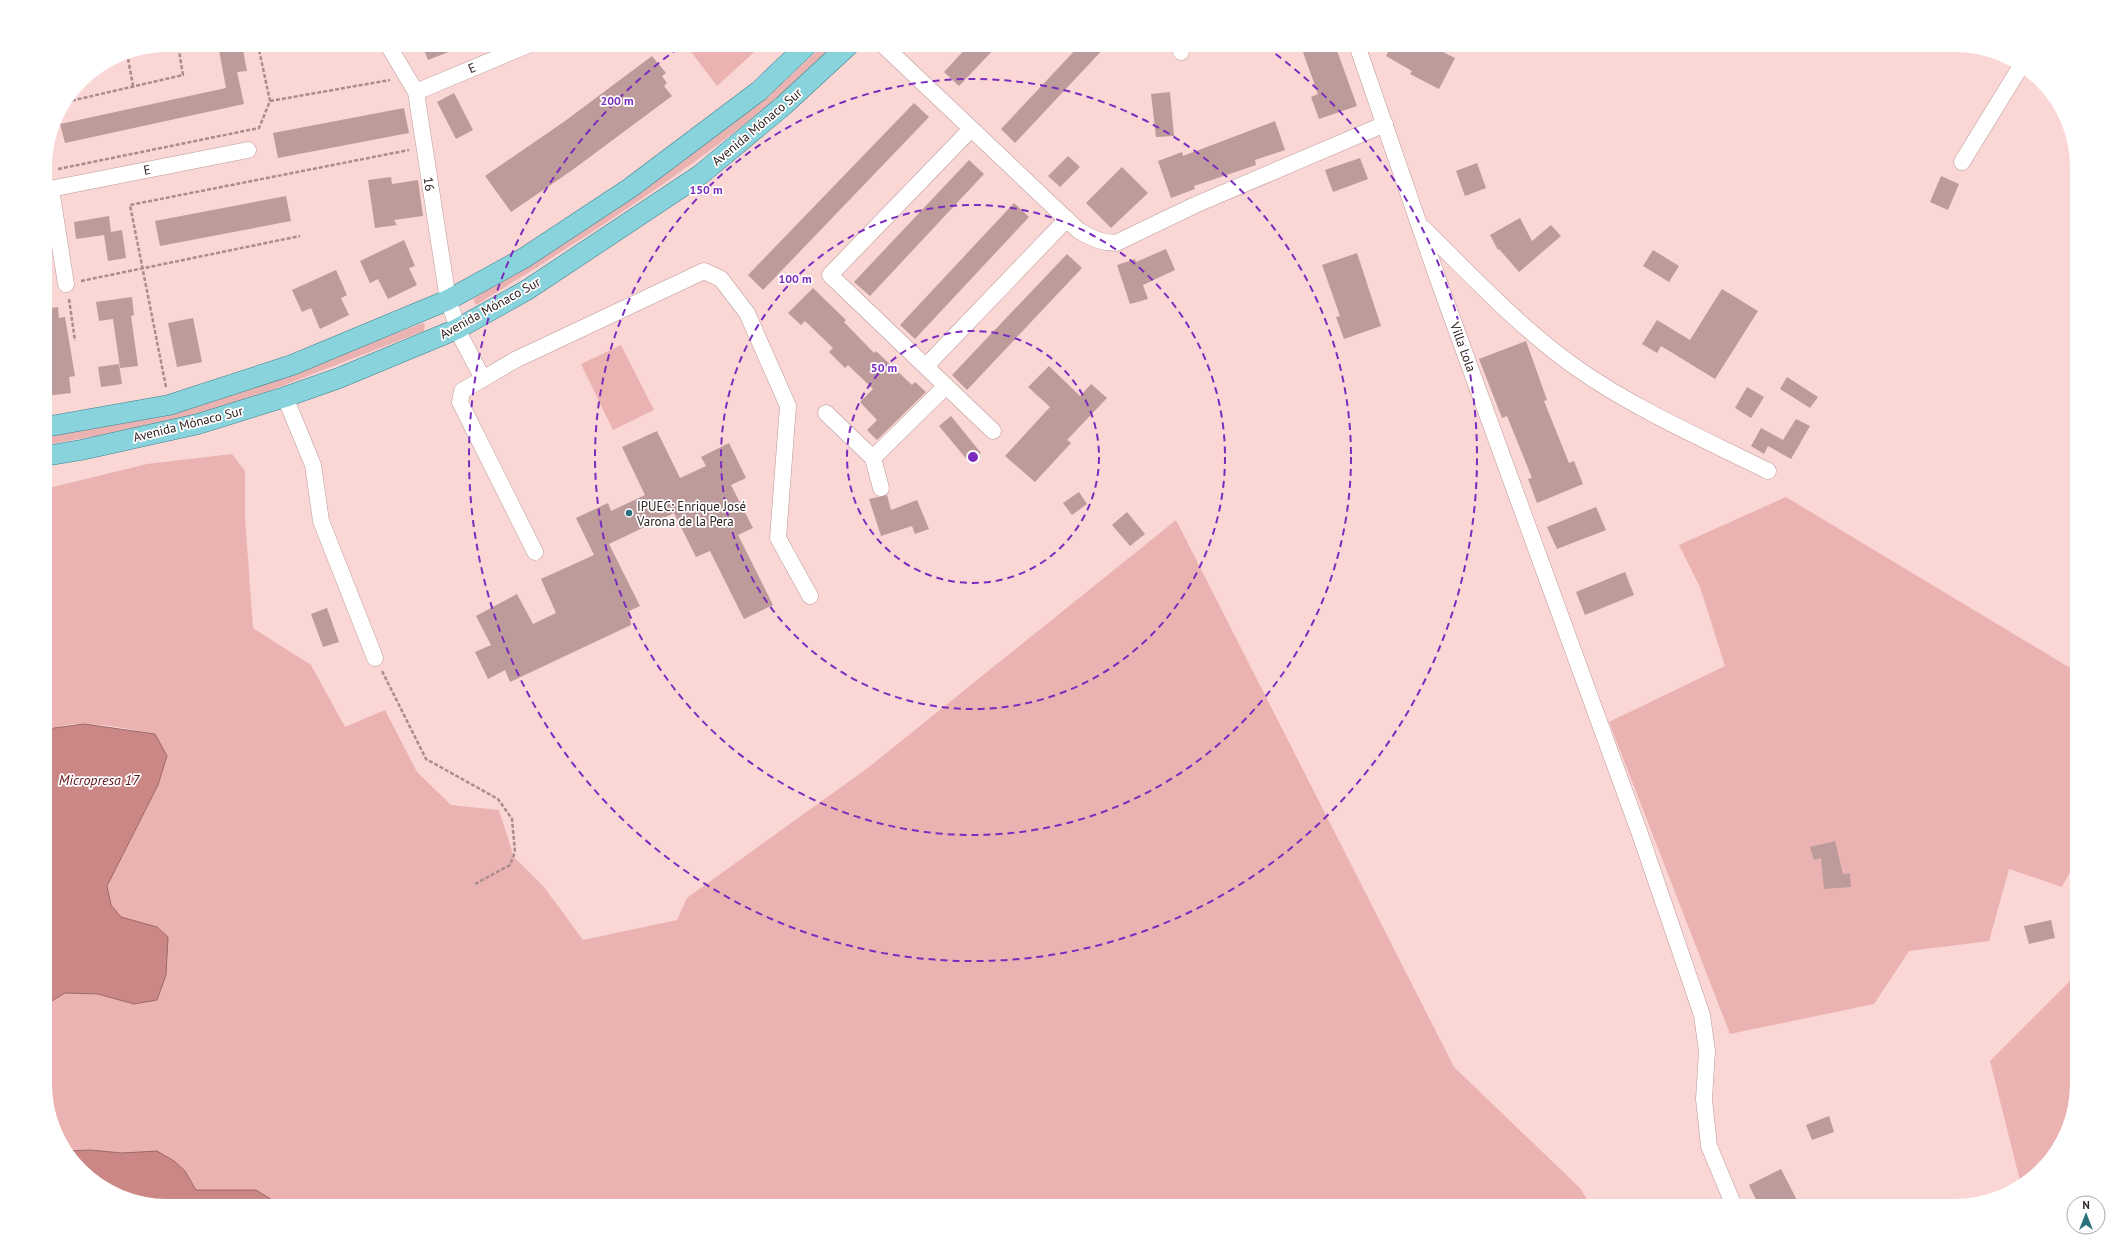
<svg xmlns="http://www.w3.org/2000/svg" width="2122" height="1251" viewBox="0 0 2122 1251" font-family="'PT Sans',sans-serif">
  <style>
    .green { fill: #eab3b1 }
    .water { fill: #ca8786; stroke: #9c6968 }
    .building { fill: #bd9b9a }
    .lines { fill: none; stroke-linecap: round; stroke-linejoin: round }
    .minor-casing { stroke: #bc9a99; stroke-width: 17 }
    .major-casing { stroke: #37828d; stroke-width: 21 }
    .path { stroke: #a88d8c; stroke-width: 2.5; stroke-dasharray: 4 2; stroke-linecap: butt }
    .minor { stroke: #fff; stroke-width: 16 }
    .major { stroke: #89d3dd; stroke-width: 20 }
    .ring { fill: none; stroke: #7b2cbf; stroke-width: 2; stroke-dasharray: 7 5 }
    .poi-dot { fill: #29717c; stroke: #fff; stroke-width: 1.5 }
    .labels { text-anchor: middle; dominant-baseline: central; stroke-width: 3.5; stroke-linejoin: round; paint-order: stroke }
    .street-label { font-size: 13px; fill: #2f2221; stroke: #fff }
    .poi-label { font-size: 13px; fill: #2f2221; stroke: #fff; text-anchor: start }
    .water-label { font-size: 14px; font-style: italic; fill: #63131b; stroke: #fff }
    .centre { fill: #7b2cbf; stroke: #fff; stroke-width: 2 }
    .ring-label { font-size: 12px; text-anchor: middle; font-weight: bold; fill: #7b2cbf; stroke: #fff; stroke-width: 3.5; stroke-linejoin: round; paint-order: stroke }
  </style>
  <rect width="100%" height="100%" fill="#fad6d5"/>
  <g class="green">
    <path d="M686,45H762L717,86Z"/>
    <path d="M823,45H834C812,65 792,86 769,105C677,179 577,243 476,305L473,299L639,194L768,97Z"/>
    <path d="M423,323L425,324L424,331L248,399L174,422L45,445V436L174,413L242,392Z"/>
    <path d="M621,345L654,410L613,430L581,364Z"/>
    <path d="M232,454L245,471V517L253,628L311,665L345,727L385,710L417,772L451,805L499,810L514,857L544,887L583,940L677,920L687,898L869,767L1176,520L1454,1067L1580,1188L1591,1206H276L272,1200L256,1190H196L185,1171L174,1161L122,1153L90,1150L67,1151L61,1145L45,1092V1005L65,993L98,994L134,1004L157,927L121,917L111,905L107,886L158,785L167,756L155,734C130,729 78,718 55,728C52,729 48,734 45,736V489L147,464Z"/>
    <path d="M1786,497L2077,672V859L2062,887L2009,869L1989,941L1909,951L1874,1004L1730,1034L1609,722L1725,666L1700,587L1679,545Z"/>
    <path d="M2074,977L2077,979V1085L2061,1145L2021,1185L1990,1061Z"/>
  </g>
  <g class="water">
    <path d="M84,724L155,734L167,756L158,785L107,886L111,905L121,917L157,927L168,937L166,975L157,1000L134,1004L98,994L65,993L45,1005V736L54,728Z"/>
    <path d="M90,1150L122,1153L157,1151L174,1161L185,1171L196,1190H256L272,1200L276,1206H167L106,1190L67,1151Z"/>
  </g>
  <g class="building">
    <path d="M218,45H242L247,71L237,72L244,104L65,143L60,124L226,88Z"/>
    <path d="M422,45H464V46L428,60Z"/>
    <path d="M969,45H998L959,86L944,72Z"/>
    <path d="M1080,45H1107L1015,143L1001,129Z"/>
    <path d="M1324,45H1335L1357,106L1319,119L1311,97L1318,94L1303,52Z"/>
    <path d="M1392,45H1429L1455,58L1439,89L1410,74L1412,71L1386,56Z"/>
    <path d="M652,56L666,73L662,76L667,83L664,86L672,96L571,171L511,212L485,176L565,121Z"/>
    <path d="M1170,92L1174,136L1156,137L1151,94Z"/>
    <path d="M454,93L473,130L456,139L437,102Z"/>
    <path d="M914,103L929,117L763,290L748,275Z"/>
    <path d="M404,108L409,133L278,158L273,133Z"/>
    <path d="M1275,121L1285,150L1255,160L1256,165L1194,186L1195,189L1171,198L1158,161L1182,152L1183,156Z"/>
    <path d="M1068,156L1080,167L1060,187L1048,176Z"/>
    <path d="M1360,158L1368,179L1333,192L1325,170Z"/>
    <path d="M969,160L984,174L870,296L854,282Z"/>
    <path d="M1477,163L1486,188L1465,196L1456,171Z"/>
    <path d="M1122,167L1148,193L1111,228L1086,203Z"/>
    <path d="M1941,176L1959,184L1948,210L1930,202Z"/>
    <path d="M391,177L392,184L418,180L423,216L394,220L397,225L375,228L368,180Z"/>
    <path d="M286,196L291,221L160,246L155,221Z"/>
    <path d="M1014,203L1029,217L915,339L900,325Z"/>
    <path d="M109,216L111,232L122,230L126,258L108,261L104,235L76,239L74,222Z"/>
    <path d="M1520,218L1532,241L1551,225L1561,236L1519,272L1499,249L1498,250L1490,235Z"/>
    <path d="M404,240L415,266L409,268L417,285L388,299L378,279L370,283L360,261Z"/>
    <path d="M1166,249L1175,270L1143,285L1148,299L1130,304L1117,265L1135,259L1136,262Z"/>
    <path d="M1653,250L1679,266L1669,282L1643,266Z"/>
    <path d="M1357,253L1381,326L1344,339L1336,317L1340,316L1322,265Z"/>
    <path d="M1067,254L1082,268L967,390L952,375Z"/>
    <path d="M336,270L347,295L341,298L349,315L320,329L311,308L302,312L292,290Z"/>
    <path d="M813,288L846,320L844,322L874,353L876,351L912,385L915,382L926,392L877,440L867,430L877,420L860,402L873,389L848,365L845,368L829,352L833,348L805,321L801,325L788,313Z"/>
    <path d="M1722,289L1758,311L1715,379L1661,346L1657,353L1642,344L1657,320L1690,340Z"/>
    <path d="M132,297L134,315L131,316L138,366L120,368L113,319L99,321L96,302Z"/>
    <path d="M58,307L59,318L65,317L75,376L69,377L71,393L45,396V309Z"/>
    <path d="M193,318L202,362L177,367L168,323Z"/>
    <path d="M1526,341L1547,400L1544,401L1569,463L1574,461L1583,484L1537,503L1528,479L1532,478L1507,416L1502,418L1479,359Z"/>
    <path d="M119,364L122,384L101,387L98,367Z"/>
    <path d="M1049,366L1080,396L1091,384L1107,398L1067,440L1071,443L1035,482L1005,456L1050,407L1028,387Z"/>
    <path d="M1787,377L1818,397L1810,408L1780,389Z"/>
    <path d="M1747,387L1764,397L1751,418L1735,408Z"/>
    <path d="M951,416L981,453L969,462L939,426Z"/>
    <path d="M1796,419L1810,426L1791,459L1768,446L1764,454L1751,446L1761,428L1783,440Z"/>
    <path d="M657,431L680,478L706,466L701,457L729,443L746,478L731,485L753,528L738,535L773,605L744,619L710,551L696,557L674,513L609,544L640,606L629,611L631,625L510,682L505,670L488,679L475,652L491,645L476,616L517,594L533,624L556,613L541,579L594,555L576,518L608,503L611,511L645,495L622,447Z"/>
    <path d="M1079,492L1087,504L1072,515L1063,503Z"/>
    <path d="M887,495L891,510L917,500L929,529L915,534L912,526L881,536L869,499Z"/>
    <path d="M1596,507L1606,530L1557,549L1547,527Z"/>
    <path d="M1127,512L1145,534L1130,546L1112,525Z"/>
    <path d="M1625,572L1634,595L1585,615L1576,592Z"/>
    <path d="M327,608L339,642L323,647L311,614Z"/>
    <path d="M1835,841L1843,874L1850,873L1851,887L1824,889L1821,858L1814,860L1810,847Z"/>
    <path d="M2051,920L2055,938L2029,944L2024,926Z"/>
    <path d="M1829,1116L1834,1132L1812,1140L1806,1125Z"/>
    <path d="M1781,1169L1800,1206H1759L1749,1185Z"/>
  </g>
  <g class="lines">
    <g class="minor-casing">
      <g id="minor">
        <path d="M388,45L416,92L448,300L462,339L483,379"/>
        <path d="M883,45L1078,230C1090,238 1101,243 1116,243L1195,205L1385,124"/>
        <path d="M1179,45L1181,52"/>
        <path d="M1357,45L1440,285L1640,834L1702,1015L1707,1051L1704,1099L1709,1146L1734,1206"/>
        <path d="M416,92L528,45"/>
        <path d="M971,129L830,275L993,431"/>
        <path d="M1962,162L2021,66"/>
        <path d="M51,189L66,284"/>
        <path d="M45,190L248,150"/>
        <path d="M1423,228C1472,276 1522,330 1578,369C1637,410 1704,439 1768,471"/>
        <path d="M926,366L1067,219"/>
        <path d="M285,397L313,465L321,521L375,658"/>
        <path d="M826,413L873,458L881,488"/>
        <path d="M873,458L946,386"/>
        <path d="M535,552L460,402L462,391L515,360L704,271L721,279L747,313L788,406L778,538L810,596"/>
      </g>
    </g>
    <g class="major-casing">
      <g id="major">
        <path d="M45,427L169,405L292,365L448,300L524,258L630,188L759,91L807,45"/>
        <path d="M45,456L81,450L198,424L285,397L339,378L457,329L527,290L700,175L783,106L849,45"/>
      </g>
    </g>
    <g class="path">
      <path d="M127,53L133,86"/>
      <path d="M270,101L390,80"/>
      <path d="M66,102L183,75L178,45"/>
      <path d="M58,169L259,128L270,101L258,45"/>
      <path d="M81,281L300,236"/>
      <path d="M69,299L75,341"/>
      <path d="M166,387L130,205L409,150"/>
      <path d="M382,671L426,759L498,799L512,819L515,852L510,865L475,884"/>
    </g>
    <use href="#minor" class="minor"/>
    <use href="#major" class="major"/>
  </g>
  <g class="ring">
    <circle cx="973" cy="457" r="126"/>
    <circle cx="973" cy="457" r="252"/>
    <circle cx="973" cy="457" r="378"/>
    <path d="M1266 47A504 504 0 1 1 680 47"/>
  </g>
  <circle class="poi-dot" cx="629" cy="513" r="4"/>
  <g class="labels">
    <g class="street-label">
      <text transform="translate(472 68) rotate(-23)">E</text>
      <text transform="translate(757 127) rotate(-40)">Avenida Mónaco Sur</text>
      <text transform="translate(147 170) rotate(-11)">E</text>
      <text transform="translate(429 184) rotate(81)">16</text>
      <text transform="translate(490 308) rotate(-29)">Avenida Mónaco Sur</text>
      <text transform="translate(1463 347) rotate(70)">Villa Lola</text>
      <text transform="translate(188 424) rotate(-14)">Avenida Mónaco Sur</text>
    </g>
    <g class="poi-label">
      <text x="637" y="506">IPUEC: Enrique José<tspan x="637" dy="15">Varona de la Pera</tspan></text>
    </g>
    <g class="water-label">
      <text x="99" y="780">Micropresa 17</text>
    </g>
  </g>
  <path d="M0 0H2122V1251H0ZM167 52H1955A115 115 0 0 1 2070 167V1084A115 115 0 0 1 1955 1199H167A115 115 0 0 1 52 1084V167A115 115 0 0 1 167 52Z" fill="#fff" fill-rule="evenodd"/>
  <circle cx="973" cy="457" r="6" class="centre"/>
  <g class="ring-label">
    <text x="617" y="105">200 m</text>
    <text x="706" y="194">150 m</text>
    <text x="795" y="283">100 m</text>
    <text x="884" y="372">50 m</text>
  </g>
  <g transform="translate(2086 1215)"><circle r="19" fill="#ffffff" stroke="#aca7a6"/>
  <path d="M0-3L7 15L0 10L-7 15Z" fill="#29717c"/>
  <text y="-6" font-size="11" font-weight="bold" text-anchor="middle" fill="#2f2221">N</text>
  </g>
</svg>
